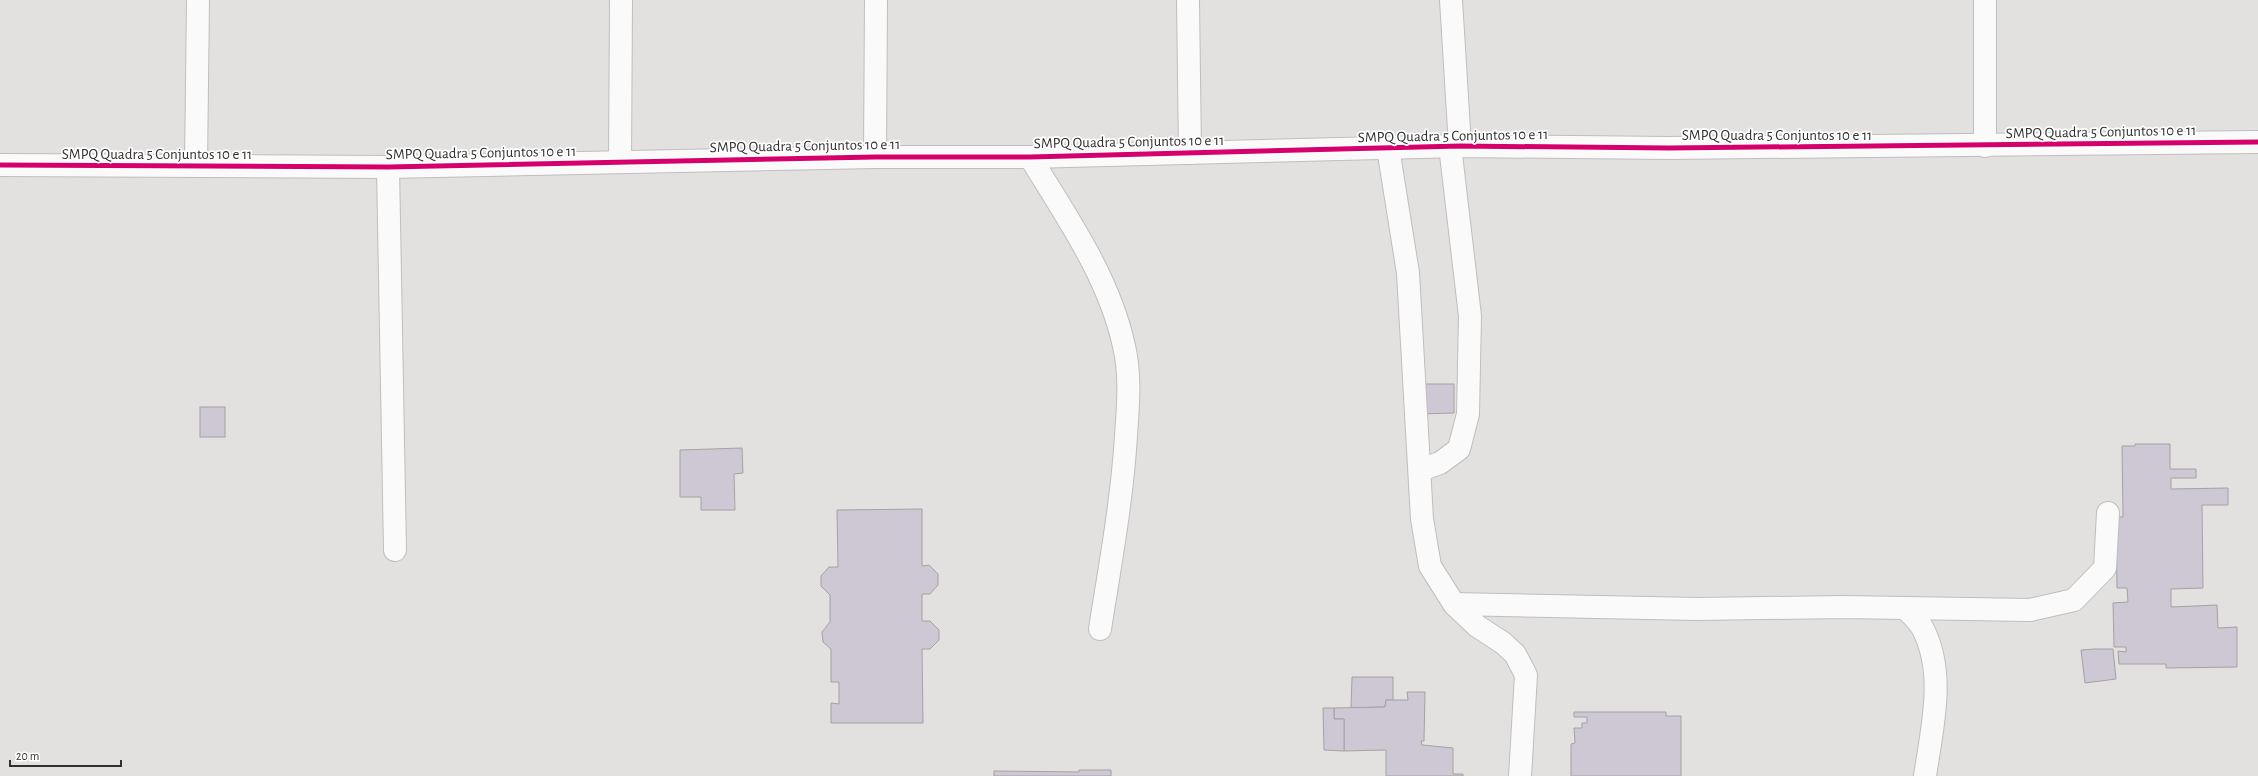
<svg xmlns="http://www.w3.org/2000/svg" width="2258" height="776" viewBox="0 0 2258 776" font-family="'Alegreya Sans',sans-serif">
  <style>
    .building { fill: #cec7d4; stroke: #a4a2a2 }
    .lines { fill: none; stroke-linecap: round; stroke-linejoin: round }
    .street-casing { stroke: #c0bebd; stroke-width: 24 }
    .street { stroke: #fbfafa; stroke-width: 22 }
    .cycleway-casing { stroke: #fff; stroke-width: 8 }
    .cycleway { stroke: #d6006c; stroke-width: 5 }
    .labels { text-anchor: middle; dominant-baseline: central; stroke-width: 3.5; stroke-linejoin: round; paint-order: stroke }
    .street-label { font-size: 15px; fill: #32302f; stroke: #fff }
  </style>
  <rect width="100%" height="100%" fill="#e3e1df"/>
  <g class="building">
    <path d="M1418,384H1454V413L1419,414Z"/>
    <rect x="200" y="407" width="25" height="30"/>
    <path d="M2135,444H2170V469H2196V478H2171V489L2228,488V505H2202L2203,588L2171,589V607L2217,605L2218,628L2237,627V667L2166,668V664H2119L2118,651L2126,652V647H2114L2113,603L2128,602L2127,588H2117L2116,517H2123L2122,446H2135Z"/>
    <path d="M742,448L743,473L734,474L735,510H701V497H680V450Z"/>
    <path d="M922,509V566L929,565L938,574V585L930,594H922V621H930L939,630V640L930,649H922L923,723H831V703L839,704V682H831V649L823,642L822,632L830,622V595L821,586V576L829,567H838L837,510Z"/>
    <path d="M2095,649H2113L2116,679L2085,683L2081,650Z"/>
    <path d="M1352,677H1393V700H1386L1385,707L1351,708Z"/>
    <path d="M1407,692H1425L1424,741H1421L1422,745L1453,748V774H1463V776H1386V750L1344,751V719H1334V708L1385,707L1386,700H1408Z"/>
    <path d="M1323,708H1334V719H1344V751L1324,750Z"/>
    <path d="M1574,712H1666V716H1681V776H1571V744L1575,743L1574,728H1582V723H1587V717H1574Z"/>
    <path d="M1079,770H1111V776H994V771L1079,772Z"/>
  </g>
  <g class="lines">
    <g class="street-casing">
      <g id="street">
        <path d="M1188,0L1190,153"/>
        <path d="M1451,0L1460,146"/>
        <path d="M1985,146V0"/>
        <path d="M1388,148L1408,273L1422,519L1430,566L1454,604L1477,626L1503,643L1515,654L1526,675L1520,776"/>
        <path d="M875,157L876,0"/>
        <path d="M1030,157C1066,216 1109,277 1124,346C1131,376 1128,406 1126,436C1122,501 1110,565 1100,629"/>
        <path d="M620,162L621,0"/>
        <path d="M0,165L388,167L875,157H1030L1460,146L1669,148L2258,142"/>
        <path d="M196,166L198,0"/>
        <path d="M388,167L395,550"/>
        <path d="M1420,470L1440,463L1459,449L1468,414L1470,316L1450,146"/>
        <path d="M1454,604L1697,609L1843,607L2030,610L2074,600L2105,568L2108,513"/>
        <path d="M1905,608C1911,614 1919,621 1923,629C1946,674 1932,728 1925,776"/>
      </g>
    </g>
    <use href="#street" class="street"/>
    <g class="cycleway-casing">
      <path id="cycleway" d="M0,165L388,167L875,157H1030L1460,146L1669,148L2258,142"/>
    </g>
    <use href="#cycleway" class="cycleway"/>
  </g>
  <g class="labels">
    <g class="street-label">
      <text transform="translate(2101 132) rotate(-1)">SMPQ Quadra 5 Conjuntos 10 e 11</text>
      <text x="1777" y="135">SMPQ Quadra 5 Conjuntos 10 e 11</text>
      <text transform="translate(1453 136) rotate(-1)">SMPQ Quadra 5 Conjuntos 10 e 11</text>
      <text transform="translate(1129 142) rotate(-1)">SMPQ Quadra 5 Conjuntos 10 e 11</text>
      <text transform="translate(805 146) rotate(-1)">SMPQ Quadra 5 Conjuntos 10 e 11</text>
      <text transform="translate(481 153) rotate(-1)">SMPQ Quadra 5 Conjuntos 10 e 11</text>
      <text x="157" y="154">SMPQ Quadra 5 Conjuntos 10 e 11</text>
    </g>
  </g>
  <path d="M10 760v6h111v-6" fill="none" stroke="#32302f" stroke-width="2"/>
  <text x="16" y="760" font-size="12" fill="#32302f" stroke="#ffffff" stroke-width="3" paint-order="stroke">20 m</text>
</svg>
